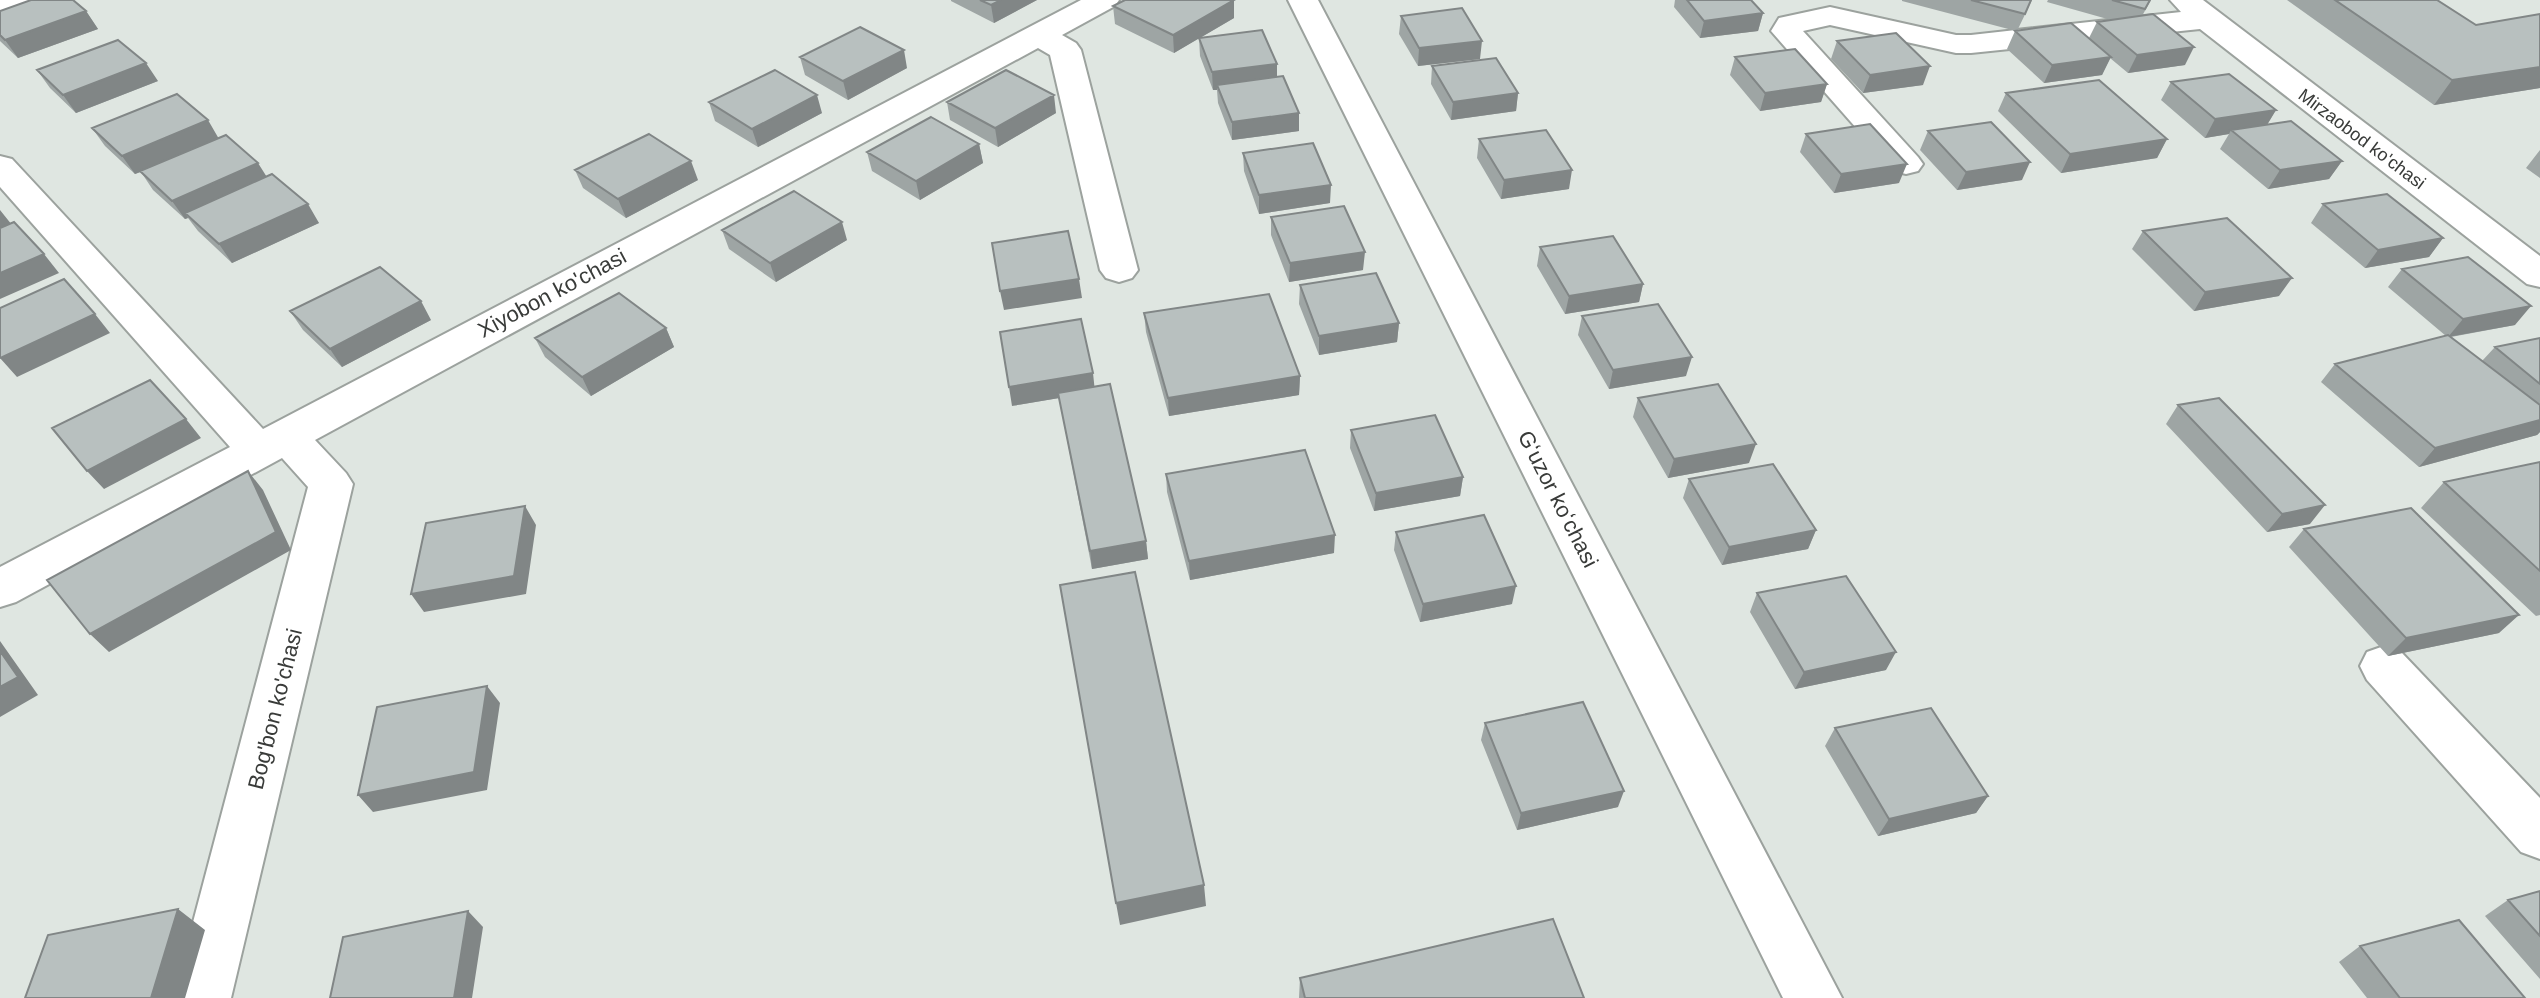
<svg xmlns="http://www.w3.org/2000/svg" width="2540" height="998" font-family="Arial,sans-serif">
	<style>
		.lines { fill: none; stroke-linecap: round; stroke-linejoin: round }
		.minor-casing { stroke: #9ca29e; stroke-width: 4 }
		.minor { fill: #fff; fill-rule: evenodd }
		.wall { fill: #9ea5a4 }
		.shaded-wall { fill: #818686 }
		.building { fill: #b8c0bf; stroke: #818686; stroke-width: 2 }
		.labels { text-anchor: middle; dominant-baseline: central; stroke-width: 6; stroke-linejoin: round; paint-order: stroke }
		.far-street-label { font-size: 18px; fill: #393b39; stroke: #fff }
		.street-label { font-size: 22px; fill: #393b39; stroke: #fff }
	</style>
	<rect width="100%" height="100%" fill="#dfe6e1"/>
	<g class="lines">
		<defs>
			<path id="minor" d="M0,0H31L27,6L0,15Z
				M1081,0H1119L1115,6L1062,35L1076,43L1081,50L1138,270L1132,278L1119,282L1106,278L1100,270L1050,55L1038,48L315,440L346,473L353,484L231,998H173L308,487L282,458L16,602L0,607V567L230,447L0,187V156L12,159L263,429Z
				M1288,0H1318L1842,998H1783Z
				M2170,0H2203L2540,256V287L2527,284L2200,29L1971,53H1956L1830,25L1803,31L1918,157L1923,164L1918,171L1906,174L1894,171L1771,31L1779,18L1830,7L1956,35H1971L2181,12Z
				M2384,646L2401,652L2540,798V859L2521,852L2367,680L2360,666L2367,652Z"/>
		</defs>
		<use href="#minor" class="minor-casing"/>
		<use href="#minor" class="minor"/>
	</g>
	<path class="wall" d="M951,0H1037L994,23L951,1Z
		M1675,0H1751L1763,13L1758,31L1700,38L1674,7Z
		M1902,0H2032L2017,31L2089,38L2097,22L2111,20L2047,2L2048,0H2151L2142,16L2185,65L2128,73L2110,58L2102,75L2044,83L2007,49L2015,31H2016L1902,1Z
		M2287,0H2437L2476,25L2540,14V88L2434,105Z
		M1113,6L1234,18L1200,38L1277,77L1299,131L1232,140L1218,103L1217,90H1213L1200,56L1199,38L1174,53L1115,24Z
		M0,11H86L98,29L18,58L0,41Z
		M1401,16L1480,59L1418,66L1399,34Z
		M1837,41L1923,85L1863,93L1831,59Z
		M800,57L907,68L848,100L805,75Z
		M1735,57L1827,84L1821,102L1760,111L1730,75Z
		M1432,66L1518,93L1516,111L1451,120L1431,84Z
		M37,70L158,81L76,113L50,88Z
		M2171,82L2276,110L2267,125L2342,161L2329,179L2268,189L2220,149L2229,134L2205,138L2161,100Z
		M2006,93L2167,139L2157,158L2061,173L1998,111Z
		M709,102L822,113L758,147L715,121Z
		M947,102L1056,113L998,147L950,120Z
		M92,128L219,138L267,177L319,223L232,263L198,231L188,218L185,219L153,190L141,172L135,174L105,146Z
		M1928,131L2022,180L1957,190L1920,150Z
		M1806,134L1899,183L1834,193L1800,152Z
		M1479,139L1569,189L1501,199L1477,158Z
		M979,144L983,163L920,200L872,171L867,152Z
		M2540,150V178L2526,168Z
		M1243,153L1330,203L1259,214L1244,171Z
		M575,170L698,180L626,218L583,188Z
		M2323,204L2443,238L2429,257L2365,268L2311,223Z
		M1271,217L1363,270L1289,282L1271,235Z
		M722,230L847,240L776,282L729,249Z
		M2143,231L2279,296L2194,311L2132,249Z
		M1540,247L1643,284L1639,302L1565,314L1537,266Z
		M2402,269L2515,325L2451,337L2482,361L2495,347L2540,338V432L2537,435L2419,467L2321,382L2335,364L2446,336L2388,287Z
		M1300,285L1399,323L1397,342L1319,355L1299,304Z
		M290,311L431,320L342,367L303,330Z
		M1144,313L1300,376L1299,395L1169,416L1146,332Z
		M1582,316L1686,376L1609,389L1578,335Z
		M666,328L674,347L591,396L545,357L535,338Z
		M1094,387L1146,541L1148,559L1092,569L1059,398L1012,406Z
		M1638,398L1749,463L1668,478L1633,417Z
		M2178,405L2310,524L2267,532L2166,424Z
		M1351,430L1463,477L1460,496L1374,511L1350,448Z
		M2540,462V615L2536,616L2421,508L2444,482Z
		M1166,474L1334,553L1190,580L1167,492Z
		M1689,479L1816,530L1808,549L1722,565L1683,498Z
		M2304,529L2499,633L2388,656L2289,547Z
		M1396,532L1512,604L1420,622L1394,550Z
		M1757,593L1886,670L1795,689L1750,612Z
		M1485,723L1618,807L1517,830L1481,740Z
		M1835,728L1988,796L1976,813L1878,836L1825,746Z
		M2540,891V979L2485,916L2508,900Z
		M2360,946L2525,998H2367L2339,962Z
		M1300,978L1584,998H1299Z"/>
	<path class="shaded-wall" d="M1001,0H1037L994,23L991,5Z
		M1234,0V18L1174,53L1173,35Z
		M86,11L98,29L18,58L5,40Z
		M1763,13L1758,31L1700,38L1704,21Z
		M1482,41L1480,59L1418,66L1419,48Z
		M2194,47L2185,65L2128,73L2137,55Z
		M904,50L907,68L848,100L843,81Z
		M2111,57L2102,75L2044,83L2052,65Z
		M146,63L158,81L76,113L63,95Z
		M1277,64V82L1217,85V90H1213L1212,72Z
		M1930,66L1923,85L1863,93L1870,75Z
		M2540,67V88L2434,105L2452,80Z
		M1827,84L1821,102L1760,111L1765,93Z
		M1518,93L1516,111L1451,120L1453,102Z
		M817,95L822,113L758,147L752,129Z
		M1054,95L1056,113L998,147L995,128Z
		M2276,110L2265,128L2231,130L2229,134L2205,138L2215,119Z
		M1299,113V131L1232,140V122Z
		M208,120L219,139L135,174L122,156Z
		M2167,139L2157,158L2061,173L2070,154Z
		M979,144L983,163L920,200L916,181Z
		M691,161L698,180L626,218L618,199Z
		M2342,161L2329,179L2268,189L2280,170Z
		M2030,162L2022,180L1957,190L1966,172Z
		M258,163L270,182L185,213L188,218L185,219L172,201Z
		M1907,164L1899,183L1834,193L1841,174Z
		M1572,170L1569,189L1501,199L1504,180Z
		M1331,185L1330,203L1259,214V195Z
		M308,204L319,223L232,263L219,244Z
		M0,210L12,225L0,230Z
		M842,222L847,240L776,282L770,263Z
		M2443,238L2429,257L2365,268L2378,250Z
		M1365,252L1363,270L1289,282L1290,263Z
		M44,254L59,273L0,299V273Z
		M2292,278L2279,296L2194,311L2205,292Z
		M1079,279L1082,298L1004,310L1000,291Z
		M1643,284L1639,302L1565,314L1569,296Z
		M421,301L431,320L342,367L330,349Z
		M2531,306L2515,325L2448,337L2463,319Z
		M95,314L110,333L17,377L0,358Z
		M1399,323L1397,342L1319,355V336Z
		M666,328L674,347L591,396L582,377Z
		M1692,357L1686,376L1609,389L1613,370Z
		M1093,373L1095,392L1012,406L1009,387Z
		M1300,376L1299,395L1169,416L1168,398Z
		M186,419L201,438L104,489L87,471Z
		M2540,420V432L2537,435L2419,467L2435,448Z
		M1756,444L1749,463L1668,478L1674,459Z
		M248,471L263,490L291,550L109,652L90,634Z
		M1463,477L1460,496L1374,511L1376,493Z
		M2325,505L2310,524L2267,532L2282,514Z
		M525,506L536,525L526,594L424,612L411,594Z
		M1816,530L1808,549L1722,565L1729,547Z
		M1335,535L1334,553L1190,580L1189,561Z
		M1146,541L1148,559L1092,569L1090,551Z
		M1516,586L1512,604L1420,622L1423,604Z
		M2519,615L2499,633L2388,656L2406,638Z
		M0,641L38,695L0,717Z
		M1896,652L1886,670L1795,689L1804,672Z
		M487,686L500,703L487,790L373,812L358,795Z
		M1624,791L1618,807L1517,830L1521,813Z
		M1988,796L1976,813L1878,836L1889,819Z
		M1204,885L1206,906L1120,925L1116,903Z
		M178,909L205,930L185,998H151Z
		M468,911L483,927L472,998H454Z"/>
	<path class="building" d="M31,0H73L86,11L5,40L0,35V11Z
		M980,0H1001L991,5Z
		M1125,0H1234L1173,35L1113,6Z
		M1687,0H1751L1763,13L1704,21Z
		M1971,0H2031L2025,14Z
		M2112,0H2150L2145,9Z
		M2335,0H2437L2476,25L2540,14V67L2452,80Z
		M1462,8L1482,41L1419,48L1401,16Z
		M2153,14L2194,47L2137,55L2097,22Z
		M2071,23L2111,57L2052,65L2015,31Z
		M860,27L904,50L843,81L800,57Z
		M1262,30L1277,64L1212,72L1199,38Z
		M1896,33L1930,66L1870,75L1837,41Z
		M118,40L146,63L63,95L37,70Z
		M1795,49L1827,84L1765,93L1735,57Z
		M1496,58L1518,93L1453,102L1432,66Z
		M775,70L817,95L752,129L709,102Z
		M1006,70L1054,95L995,128L947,102Z
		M2229,74L2276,110L2215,119L2171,82Z
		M1283,76L1299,113L1232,122L1217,85Z
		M2099,80L2167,139L2070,154L2006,93Z
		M177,94L208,120L122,156L92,128Z
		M931,117L979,144L916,181L867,152Z
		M2291,121L2342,161L2280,170L2231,130Z
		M1991,122L2030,162L1966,172L1928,131Z
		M1870,124L1907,164L1841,174L1806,134Z
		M1546,130L1572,170L1504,180L1479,139Z
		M649,134L691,161L618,199L575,170Z
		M226,135L258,163L172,201L140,171Z
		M1313,143L1331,185L1259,195L1243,153Z
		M272,174L308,204L219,244L185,213Z
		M794,191L842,222L770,263L722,230Z
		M2387,194L2443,238L2378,250L2323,204Z
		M1344,206L1365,252L1290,263L1271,217Z
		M2227,218L2292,278L2205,292L2143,231Z
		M14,222L44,254L0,273V228Z
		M1068,231L1079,279L1000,291L992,243Z
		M1613,236L1643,284L1569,296L1540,247Z
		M2468,257L2531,306L2463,319L2402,269Z
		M380,267L421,301L330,349L290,311Z
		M1376,273L1399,323L1319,336L1300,285Z
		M64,279L95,314L0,358V308Z
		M619,293L666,328L582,377L535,338Z
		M1269,294L1300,376L1168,398L1144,313Z
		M1658,304L1692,357L1613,370L1582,316Z
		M1081,319L1093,373L1009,387L1000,332Z
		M2448,335L2540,405V420L2435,448L2335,364Z
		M2540,338V384L2495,347Z
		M150,380L186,419L87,471L52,428Z
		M1110,384L1146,541L1090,551L1058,393Z
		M1718,384L1756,444L1674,459L1638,398Z
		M2219,398L2325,505L2282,514L2178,405Z
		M1435,415L1463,477L1376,493L1351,430Z
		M1305,450L1335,535L1189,561L1166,474Z
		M2540,462V571L2444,482Z
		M1773,464L1816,530L1729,547L1689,479Z
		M248,471L276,532L90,634L47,580Z
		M525,506L514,576L411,594L426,523Z
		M2411,508L2519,615L2406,638L2304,529Z
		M1484,515L1516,586L1423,604L1396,532Z
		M1135,572L1204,885L1116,903L1060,585Z
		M1846,576L1896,652L1804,672L1757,593Z
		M0,651L18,677L0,687Z
		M487,686L474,772L358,795L377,707Z
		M1583,702L1624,791L1521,813L1485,723Z
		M1931,708L1988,796L1889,819L1835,728Z
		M2540,891V936L2508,900Z
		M178,909L151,998H25L48,935Z
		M468,911L454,998H330L343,937Z
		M1553,919L1584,998H1305L1300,978Z
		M2459,920L2525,998H2400L2360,946Z"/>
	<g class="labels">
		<g class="far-street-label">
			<text transform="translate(2362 139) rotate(37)">Mirzaobod ko'chasi</text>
		</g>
		<g class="street-label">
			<text transform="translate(552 293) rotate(-28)">Xiyobon ko'chasi</text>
			<text transform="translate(1558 499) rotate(63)">Gʻuzor koʻchasi</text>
			<text transform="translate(275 709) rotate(-76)">Bog'bon ko'chasi</text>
		</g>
	</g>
</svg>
